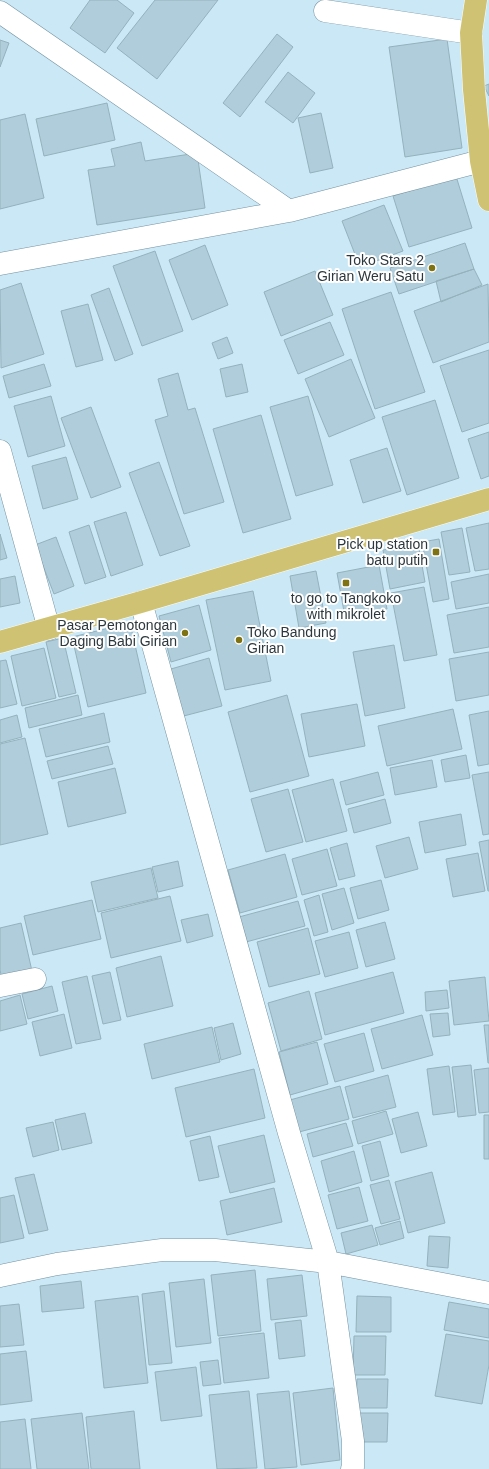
<svg xmlns="http://www.w3.org/2000/svg" width="489" height="1469" font-family="Arial,sans-serif">
	<style>
		.building { fill: #b0cddb; stroke: #95b1be }
		.lines { fill: none; stroke-linecap: round; stroke-linejoin: round }
		.street-casing { stroke: #75919e; stroke-width: 23 }
		.highway-casing { stroke: #fff; stroke-width: 23 }
		.street { stroke: #fff; stroke-width: 22 }
		.highway { stroke: #cfc373; stroke-width: 22 }
		.poi-dot { fill: #7e7213; stroke: #fff; stroke-width: 1.5 }
		.labels { text-anchor: middle; dominant-baseline: central; stroke-width: 4; stroke-linejoin: round; paint-order: stroke }
		.poi-label { font-size: 14px; fill: #2c383d; stroke: #fff; text-anchor: end }
	</style>
	<rect width="100%" height="100%" fill="#cae8f6"/>
	<path class="building" d="M90,0H117L134,13L105,53L70,28Z
		M155,0H218L157,79L117,48Z
		M277,34L293,47L240,117L223,103Z
		M447,39L462,148L405,157L389,47Z
		M0,40L9,43L0,67Z
		M288,72L315,93L293,123L265,102Z
		M489,84V96L484,86Z
		M107,103L115,140L44,156L36,119Z
		M321,113L333,168L310,173L298,118Z
		M25,114L44,198L0,209V120Z
		M141,142L145,161L197,153L205,208L97,225L88,170L115,166L111,149Z
		M456,176L472,228L409,247L393,196Z
		M384,205L403,251L360,267L342,221Z
		M465,243L474,269L399,294L390,268Z
		M205,245L228,305L192,320L169,260Z
		M155,251L183,331L142,346L113,266Z
		M474,269L482,285L441,302L436,281Z
		M315,271L333,315L281,336L264,292Z
		M21,283L44,354L1,368L0,290Z
		M488,284L489,342L433,363L414,311Z
		M109,288L133,354L115,361L91,295Z
		M391,292L425,392L375,409L342,309Z
		M88,304L103,360L76,367L61,311Z
		M330,322L344,355L298,374L284,340Z
		M227,337L233,353L218,359L212,343Z
		M489,350V423L462,432L440,366Z
		M351,359L375,418L329,437L305,379Z
		M44,364L51,386L9,398L3,376Z
		M242,364L248,392L226,397L220,369Z
		M178,373L188,410L195,408L224,502L184,514L155,420L168,416L158,379Z
		M51,396L65,446L28,457L14,406Z
		M308,396L333,485L296,496L270,407Z
		M435,400L459,478L407,495L382,417Z
		M91,407L121,487L91,498L61,418Z
		M261,415L291,519L243,533L213,429Z
		M489,432V476L481,479L468,439Z
		M387,448L401,491L363,503L350,460Z
		M66,457L78,499L43,509L32,466Z
		M159,462L190,546L160,556L129,473Z
		M126,512L143,565L111,576L94,522Z
		M489,523V569L475,571L466,528Z
		M89,525L106,577L85,584L69,532Z
		M462,528L470,572L449,575L441,532Z
		M0,534L7,558L0,560Z
		M56,537L74,586L54,594L35,545Z
		M439,539L449,599L433,602L422,542Z
		M418,543L425,582L390,589L383,550Z
		M379,565L387,609L345,617L337,573Z
		M316,571L326,623L299,628L290,576Z
		M489,574V603L456,609L451,582Z
		M15,576L20,603L0,607V579Z
		M424,587L437,655L404,661L391,593Z
		M253,591L271,681L225,690L206,600Z
		M199,605L211,650L171,662L159,616Z
		M489,607V647L454,653L447,615Z
		M130,623L146,693L88,707L72,637Z
		M63,638L76,693L59,697L46,642Z
		M394,645L405,708L365,716L353,652Z
		M44,648L56,698L22,706L11,656Z
		M489,652V695L456,701L449,659Z
		M209,658L222,706L176,718L164,671Z
		M6,660L17,704L0,708V661Z
		M78,695L82,715L29,728L25,708Z
		M287,695L309,776L250,792L228,712Z
		M357,704L365,746L309,757L301,714Z
		M453,709L462,749L387,766L378,726Z
		M489,711V764L478,766L469,715Z
		M104,713L110,742L46,757L39,729Z
		M17,715L22,737L0,743V720Z
		M25,738L48,834L0,845V744Z
		M108,746L113,764L52,779L47,761Z
		M466,755L470,778L445,782L441,760Z
		M432,760L437,787L395,795L390,768Z
		M115,768L126,813L68,827L58,782Z
		M378,772L384,795L346,805L340,782Z
		M489,772V834L483,835L472,775Z
		M333,779L347,831L306,842L292,790Z
		M288,789L303,842L266,852L251,799Z
		M385,799L391,823L354,833L348,809Z
		M461,814L466,845L425,853L419,822Z
		M409,837L418,869L385,878L376,846Z
		M489,840V891H488L479,842Z
		M347,843L355,876L339,880L330,848Z
		M327,849L337,886L302,895L292,859Z
		M478,853L485,891L453,897L446,859Z
		M285,854L297,897L240,913L228,870Z
		M178,861L183,886L158,892L152,867Z
		M151,868L158,898L98,912L91,882Z
		M381,880L389,910L358,919L350,888Z
		M344,888L354,923L332,930L322,894Z
		M319,895L328,932L314,936L304,900Z
		M170,896L181,941L111,958L101,913Z
		M92,900L101,939L33,955L24,916Z
		M298,901L305,926L246,942L239,917Z
		M208,914L213,936L187,943L181,920Z
		M385,922L395,959L366,967L356,930Z
		M21,923L32,971L2,979L0,970V928Z
		M308,928L320,974L269,987L257,942Z
		M349,932L358,968L325,977L315,941Z
		M161,956L173,1006L127,1017L116,968Z
		M110,972L121,1020L103,1024L92,976Z
		M393,972L404,1013L325,1035L315,993Z
		M87,976L101,1039L76,1044L62,982Z
		M485,977L489,1021L454,1025L449,981Z
		M52,986L58,1011L28,1019L22,994Z
		M447,990L449,1008L426,1011L425,992Z
		M309,991L322,1039L281,1051L268,1003Z
		M20,995L27,1024L0,1031V1001Z
		M448,1013L450,1035L433,1037L430,1014Z
		M64,1014L72,1048L40,1056L32,1022Z
		M422,1015L433,1055L382,1069L371,1029Z
		M233,1023L241,1054L221,1060L214,1028Z
		M484,1025H489V1063H488Z
		M212,1027L220,1062L152,1079L144,1044Z
		M364,1033L374,1071L335,1082L324,1044Z
		M317,1042L328,1084L290,1095L279,1052Z
		M471,1065L476,1115L458,1117L452,1067Z
		M449,1066L455,1112L433,1115L427,1069Z
		M489,1068V1112L479,1113L474,1070Z
		M254,1069L265,1118L186,1137L175,1088Z
		M388,1075L396,1107L353,1118L345,1087Z
		M340,1086L349,1119L299,1132L290,1100Z
		M386,1111L393,1134L358,1144L352,1121Z
		M418,1112L427,1146L401,1153L392,1119Z
		M85,1113L92,1143L62,1150L55,1120Z
		M484,1115H489V1159H484Z
		M53,1122L59,1150L33,1157L26,1128Z
		M346,1123L353,1146L313,1157L307,1134Z
		M264,1135L275,1182L230,1193L218,1146Z
		M210,1136L219,1177L199,1181L190,1141Z
		M380,1141L389,1176L371,1181L362,1146Z
		M354,1151L362,1182L329,1192L321,1161Z
		M432,1172L445,1223L408,1233L395,1182Z
		M34,1174L48,1230L29,1234L15,1178Z
		M389,1180L400,1219L381,1224L370,1185Z
		M359,1187L368,1221L337,1229L328,1195Z
		M274,1188L282,1222L227,1235L220,1201Z
		M14,1195L24,1238L0,1243V1198Z
		M400,1221L404,1238L380,1245L375,1228Z
		M372,1225L378,1245L346,1254L341,1233Z
		M429,1236L450,1237L448,1268L427,1266Z
		M255,1270L261,1331L218,1336L211,1275Z
		M302,1275L307,1316L271,1320L267,1279Z
		M204,1279L211,1343L176,1347L169,1283Z
		M81,1281L84,1308L42,1312L40,1286Z
		M164,1291L172,1363L149,1365L142,1294Z
		M138,1296L148,1383L104,1388L95,1301Z
		M357,1296L391,1297V1332H356Z
		M449,1302L489,1309V1338L444,1330Z
		M19,1304L24,1345L0,1347V1306Z
		M301,1320L305,1356L279,1359L275,1323Z
		M264,1333L269,1378L224,1383L219,1338Z
		M446,1334L489,1341V1365L482,1404L435,1396Z
		M354,1336H386L385,1375H353Z
		M26,1351L32,1401L0,1405V1354Z
		M218,1360L221,1384L203,1386L200,1362Z
		M196,1367L202,1416L161,1421L155,1372Z
		M357,1379H388L387,1408H356Z
		M333,1388L340,1460L301,1465L293,1393Z
		M249,1391L257,1468L217,1469L209,1395Z
		M289,1391L297,1467L265,1469L257,1394Z
		M134,1411L140,1469H91L86,1417Z
		M82,1413L89,1469H37L31,1419Z
		M356,1413H388L387,1442H356Z
		M25,1419L31,1469H0V1422Z"/>
	<g class="lines">
		<defs>
			<path id="street" d="M325,11L471,33
				M0,12L289,211
				M0,264L289,211L481,161L489,156
				M0,451L49,629
				M141,602L289,1133L328,1262L353,1441V1467L352,1469
				M0,986L35,979
				M0,1276L57,1264L162,1250H215L328,1262L489,1293"/>
			<path id="highway" d="M476,0L471,33L474,90L481,161L489,200
				M0,642L141,602L489,499"/>
		</defs>
		<use href="#street" class="street-casing"/>
		<use href="#highway" class="highway-casing"/>
		<use href="#street" class="street"/>
		<use href="#highway" class="highway"/>
	</g>
	<g class="poi-dot">
		<circle cx="432" cy="268" r="4"/>
		<rect x="432" y="548" width="8" height="8" rx="2"/>
		<rect x="342" y="579" width="8" height="8" rx="2"/>
		<circle cx="185" cy="633" r="4"/>
		<circle cx="239" cy="640" r="4"/>
	</g>
	<g class="labels">
		<g class="poi-label">
			<text x="424" y="260">Toko Stars 2<tspan x="424" dy="16">Girian Weru Satu</tspan></text>
			<text x="428" y="544">Pick up station<tspan x="428" dy="16">batu putih</tspan></text>
			<text x="346" y="598" text-anchor="middle">to go to Tangkoko<tspan x="346" dy="16">with mikrolet</tspan></text>
			<text x="177" y="625">Pasar Pemotongan<tspan x="177" dy="16">Daging Babi Girian</tspan></text>
			<text x="247" y="632" text-anchor="start">Toko Bandung<tspan x="247" dy="16">Girian</tspan></text>
		</g>
	</g>
</svg>
